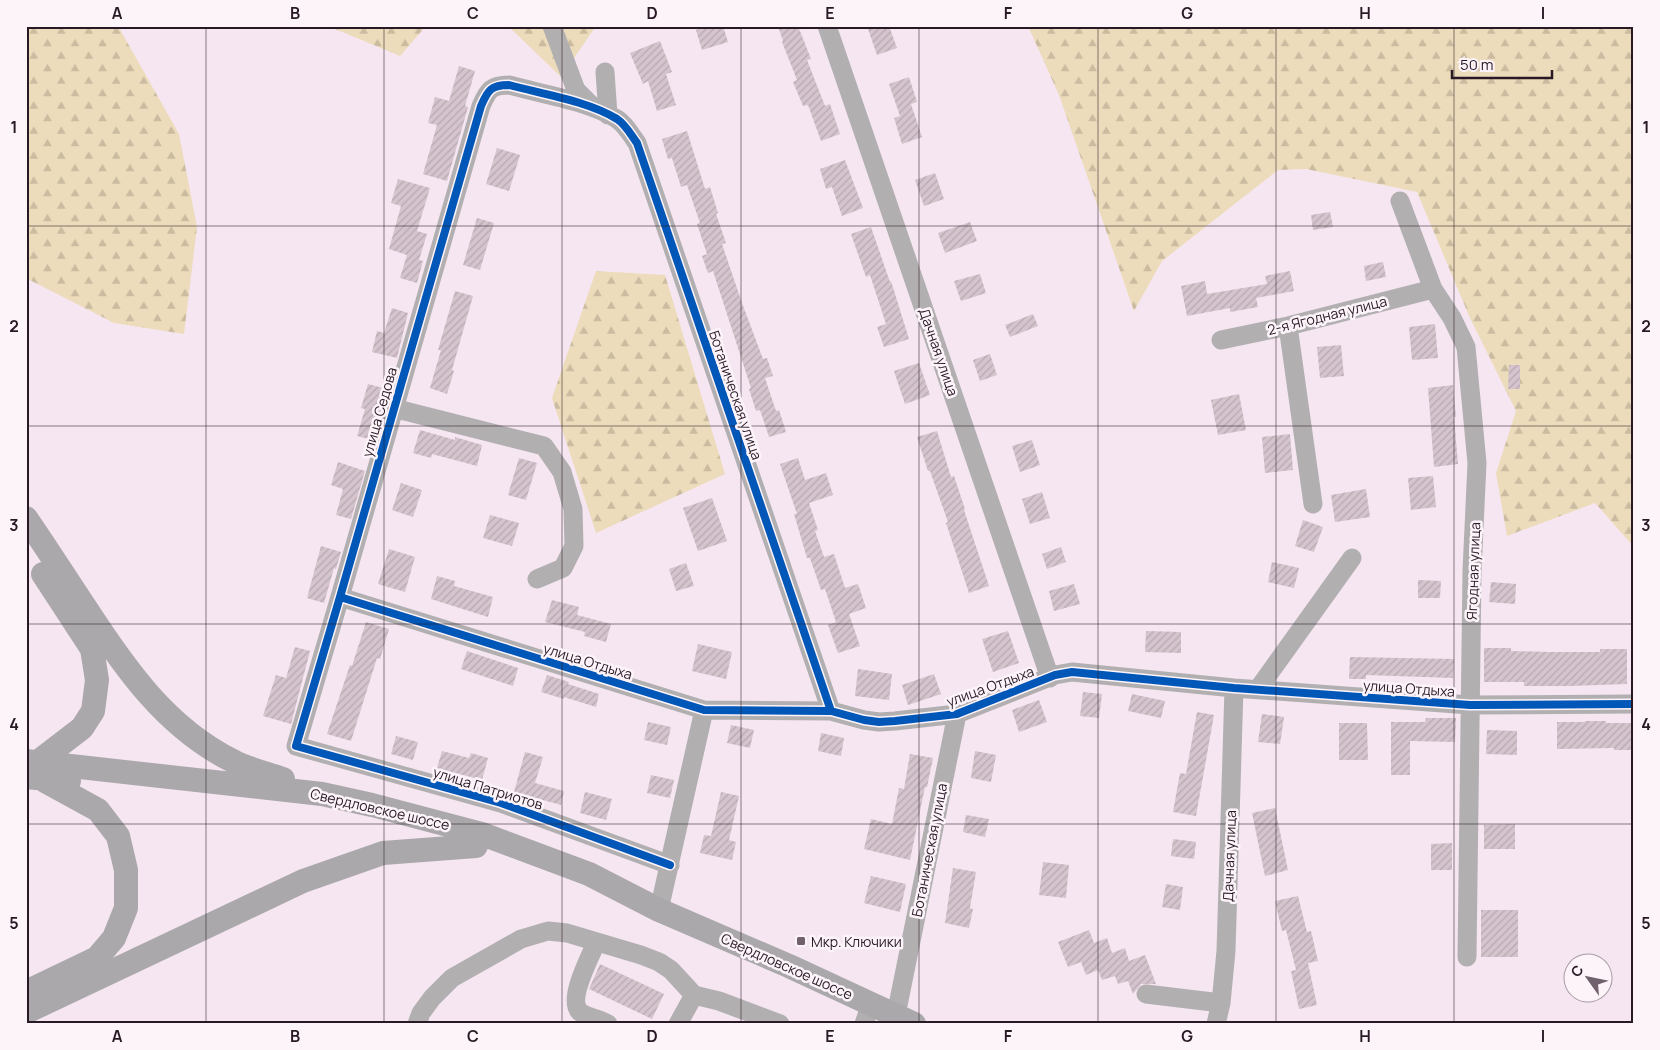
<svg xmlns="http://www.w3.org/2000/svg" width="1660" height="1050" font-family="Manrope,sans-serif">
	<style>
		.forest { fill: url(#forest-firs) }
		.building { fill: url(#building-hatch) }
		.lines { fill: none; stroke-linecap: round; stroke-linejoin: round }
		.minor { stroke: #b2afb1; stroke-width: 19 }
		.major { stroke: #aaa8aa; stroke-width: 24 }
		.cycleway-casing { stroke: #fdf4fa; stroke-width: 11 }
		.cycleway { stroke: #0057b8; stroke-width: 8 }
		.grid { fill: none; stroke: #281925; stroke-width: 1; stroke-opacity: 0.55 }
		.poi-dot { fill: #70616c; stroke: #fdf4fa; stroke-width: 2 }
		.labels { text-anchor: middle; dominant-baseline: central; stroke-width: 5; stroke-linejoin: round; paint-order: stroke }
		.street-label { font-size: 14px; fill: #281925; stroke: #fdf4fa }
		.poi-label { font-size: 14px; fill: #281925; stroke: #fdf4fa; text-anchor: start }
		.neatline { fill: none; stroke: #281925; stroke-width: 2 }
		.grid-label { font-size: 16px; text-anchor: middle; font-weight: bold; fill: #281925 }
	</style>
	<defs>
		<pattern id="forest-firs" width="22" height="20" patternUnits="userSpaceOnUse" patternTransform="scale(1.25)"><rect width="22" height="20" fill="#eddcbb"/><path d="M5 1l3.5 6h-7zM16 11l3.5 6h-7z" fill="#cbbca1"/></pattern>
		<pattern id="building-hatch" width="6" height="6" patternUnits="userSpaceOnUse" patternTransform="scale(1.25)"><rect width="6" height="6" fill="#d5c4cd"/><path d="M-1 1l2-2M0 6l6-6M5 7l2-2" fill="none" stroke="#b7a8b0"/></pattern>
	</defs>
	<rect width="100%" height="100%" fill="#f5e6f1"/>
	<path class="forest" d="M26,26H118L179,134L197,227L184,334L114,323L26,278Z
		M328,26H426L400,56Z
		M508,26H596L561,77Z
		M1028,26H1634V547L1595,503L1507,536L1496,473L1516,411L1470,318L1417,192L1306,169L1278,170L1162,261L1134,311L1059,95Z
		M596,271L665,275L725,474L596,533L552,398Z"/>
	<path class="building" d="M708,26H723L728,42L702,50L696,30Z
		M778,26H798L811,59L807,60L825,106L830,104L840,134L821,141L808,105L803,106L793,82L797,80L782,42L783,41Z
		M877,26H889L897,48L877,55L868,29Z
		M660,41L672,72L666,74L676,105L657,111L648,81L643,84L630,53Z
		M459,66L475,71L465,106L468,107L447,181L423,174L437,125L428,123L435,97L449,101Z
		M909,77L917,102L911,104L922,137L902,144L894,118L900,116L889,84Z
		M687,131L705,189L710,187L718,213L716,214L726,243L722,244L742,303L763,359L767,358L773,376L765,378L776,411L779,410L786,432L769,437L760,410L756,411L749,389L751,388L713,271L708,273L702,256L707,254L697,224L700,223L687,185L681,187L672,158L668,159L662,139Z
		M497,148L520,155L509,191L486,184Z
		M845,160L863,208L842,216L832,187L826,189L820,169Z
		M935,173L944,199L924,206L915,180Z
		M398,179L430,188L417,231L427,234L419,260L423,261L417,283L400,278L407,255L389,249L401,206L391,203Z
		M1330,212L1333,227L1313,230L1311,215Z
		M477,218L494,223L480,270L463,265Z
		M970,222L977,241L945,253L938,233Z
		M871,227L890,282L891,281L909,339L884,347L877,327L886,324L870,275L866,277L851,234Z
		M1383,262L1386,277L1366,281L1364,266Z
		M1290,271L1294,291L1256,298L1258,307L1230,312V308L1187,316L1181,286L1205,281L1207,294L1267,284L1265,276Z
		M980,274L986,293L961,301L954,281Z
		M455,291L473,296L452,370L454,371L447,394L430,388L441,350H438Z
		M392,308L408,313L397,358L372,352L377,331L384,333Z
		M1033,314L1038,326L1010,337L1005,325Z
		M1435,324L1438,358L1412,360L1409,327Z
		M1341,345L1344,376L1320,378L1317,347Z
		M990,354L997,375L980,381L973,360Z
		M919,363L930,395L905,404L894,371Z
		M1509,365H1520V389H1508Z
		M368,384L387,389L373,440L357,436L365,409L361,408Z
		M1453,385L1456,417H1454L1458,464L1434,467L1428,388Z
		M1239,394L1246,430L1218,435L1211,400Z
		M420,430L455,440V437L482,445L477,466L432,454L431,458L413,453Z
		M937,431L951,477L954,476L965,509L964,510L989,586L969,593L946,523L948,522L930,471H928L917,437Z
		M1290,434L1293,470L1265,473L1262,437Z
		M1032,440L1040,465L1020,472L1012,446Z
		M519,458L537,463L526,500L508,495Z
		M798,458L805,480L826,473L833,495L809,503L818,530L815,531L824,557L834,554L845,588L858,584L866,608L849,614L860,646L838,653L828,625L836,622L825,589L821,590L810,558H807L794,514H797L780,464Z
		M338,462L365,471L351,519L336,515L343,489L331,485Z
		M1433,476L1436,507L1411,510L1408,478Z
		M401,483L422,490L413,517L392,510Z
		M1366,489L1370,517L1335,522L1331,495Z
		M1042,492L1050,518L1030,524L1022,499Z
		M712,498L727,541L698,551L683,508Z
		M490,515L519,523L512,546L483,538Z
		M1303,520L1323,527L1314,552L1295,546Z
		M321,546L341,552L336,569L334,568L324,603L307,598Z
		M1061,547L1066,562L1047,569L1042,554Z
		M389,549L415,557L405,592L378,584Z
		M1272,562L1299,568L1294,588L1268,582Z
		M686,563L694,586L676,591L669,569Z
		M437,576L455,581L454,586L493,597L488,617L431,599Z
		M1418,580L1441,581L1440,598H1418Z
		M1491,582L1516,584L1515,604L1489,602Z
		M1074,584L1080,604L1054,611L1049,591Z
		M552,600L579,607L577,615L611,624L606,642L584,636L585,632L545,622Z
		M366,622L389,629L380,659L377,658L351,741L327,734L350,665L352,666Z
		M1008,631L1019,663L993,672L982,639Z
		M1146,631L1181,632V653L1145,652Z
		M698,644L732,652L726,679L692,671Z
		M295,647L310,651L291,724L263,716L276,675L286,678Z
		M1484,648H1511V651L1550,652H1600V649H1627V684L1570,686H1524V682H1484Z
		M467,651L518,668L513,686L461,669Z
		M1350,657L1454,659L1453,678L1366,675V679H1349Z
		M858,669L892,674L889,700L855,696Z
		M934,674L941,694L908,705L902,685Z
		M547,675L569,682L568,684L599,694L596,707L564,697V699L541,692Z
		M1083,692L1102,694L1099,718L1080,716Z
		M1132,694L1165,701L1161,718L1128,711Z
		M1039,700L1047,722L1019,732L1012,710Z
		M1197,712L1214,715L1196,816L1173,812L1180,773L1186,774Z
		M1262,714L1284,717L1280,744L1258,742Z
		M1426,718H1456L1455,742L1410,741V775H1391V722H1425Z
		M1585,721H1606V723H1634V750H1614V748L1557,749V722H1585Z
		M648,722L671,727L667,745L644,740Z
		M1339,723H1367L1368,760H1339Z
		M731,725L754,730L750,748L727,743Z
		M1487,730L1517,731V755L1486,754Z
		M821,733L844,738L841,756L818,751Z
		M396,736L418,742L413,760L391,754Z
		M442,751L469,758L471,753L488,758L482,780L437,768Z
		M975,751L996,755L991,782L971,778Z
		M525,752L543,757L535,783L564,791L561,805L514,792Z
		M910,754L933,758L927,787H925L910,860L864,849L871,819L892,824L899,788L904,789Z
		M651,775L674,780L670,798L647,793Z
		M585,792L612,799L606,820L580,813Z
		M721,792L739,796L729,840L736,842L732,860L700,853L704,835L711,836Z
		M1275,808L1288,870L1265,876L1252,813Z
		M966,815L989,819L985,837L963,832Z
		M1515,824V849H1484V825Z
		M1173,839L1196,842L1194,859L1171,856Z
		M1452,843V870H1431V844Z
		M1043,862L1069,865L1066,898L1039,895Z
		M953,868L976,872L970,908L973,909L969,928L945,923Z
		M871,876L906,884L900,912L864,903Z
		M1166,884L1183,887L1180,910L1162,907Z
		M1298,896L1307,932L1311,931L1318,961L1308,963L1317,1005L1299,1009L1291,971L1296,970L1286,930L1282,931L1275,901Z
		M1481,910H1518V957H1481Z
		M1089,930L1094,943L1107,938L1112,953L1125,948L1129,961L1145,955L1156,984H1141L1133,994L1128,981L1118,984L1115,976L1102,980L1098,970L1086,975L1081,962L1068,967L1058,942Z
		M600,964L664,994L652,1019L589,989Z"/>
	<g class="lines">
		<path class="minor" d="M552,26L576,90L592,106
			M827,26L1050,678
			M605,72L608,115
			M1400,201L1433,289L1452,318L1466,347L1477,463L1472,571L1467,957
			M1288,326L1313,504
			M1221,340L1288,326L1433,289
			M393,408L544,446L562,472L573,509L574,546L563,568L537,579
			M340,597L704,710L831,711L864,720L879,722L895,721L957,714L1055,675L1072,672L1234,688L1470,705L1634,704
			M1258,689L1352,558
			M670,865L501,803L296,746L340,597L481,106C488,90 491,85 509,85C542,94 588,101 617,119C626,125 631,135 637,143L831,711
			M659,910L704,710
			M596,943C590,957 567,1000 580,1012C585,1017 601,1019 608,1024
			M1146,994L1221,1003
			M896,1015L957,714
			M417,1024L421,1013L432,998L452,978L521,939L548,931L567,933L641,955L659,962L671,970L694,995L719,1001L780,1024
			M678,1024L694,995
			M864,1024L871,1003
			M1216,1024L1221,1003L1226,951L1234,688"/>
		<path class="major" d="M26,518C46,547 65,577 85,607C124,667 166,728 233,761C248,769 266,773 283,779
			M26,761L322,794L372,805L482,834L589,874L659,910L789,966L914,1024
			M39,761L82,728L93,711L97,680L92,649L43,574
			M26,777L69,781
			M26,992L97,958L114,938L126,908V870L118,836L98,810L45,781
			M26,1012L303,881L383,853L476,846"/>
		<defs>
			<path id="cycleway" d="M340,597L704,710L831,711L864,720L879,722L895,721L957,714L1055,675L1072,672L1234,688L1470,705L1634,704
				M670,865L501,803L296,746L340,597L481,106C488,90 491,85 509,85C542,94 588,101 617,119C626,125 631,135 637,143L831,711"/>
		</defs>
		<use href="#cycleway" class="cycleway-casing"/>
		<use href="#cycleway" class="cycleway"/>
	</g>
	<path class="grid" d="M206,26V1024M384,26V1024M562,26V1024M741,26V1024M919,26V1024M1098,26V1024M1276,26V1024M1454,26V1024M26,226H1634M26,426H1634M26,624H1634M26,824H1634"/>
	<rect class="poi-dot" x="796" y="936" width="10" height="10" rx="2.5"/>
	<g class="labels">
		<g class="street-label">
			<text transform="translate(1327 315) rotate(-14)">2-я Ягодная улица</text>
			<text transform="translate(939 352) rotate(71)">Дачная улица</text>
			<text transform="translate(736 395) rotate(71)">Ботаническая улица</text>
			<text transform="translate(379 412) rotate(-74)">улица Седова</text>
			<text transform="translate(1473 571) rotate(-88)">Ягодная улица</text>
			<text transform="translate(588 661) rotate(17)">улица Отдыха</text>
			<text transform="translate(990 686) rotate(-20)">улица Отдыха</text>
			<text transform="translate(1409 688) rotate(4)">улица Отдыха</text>
			<text transform="translate(488 788) rotate(17)">улица Патриотов</text>
			<text transform="translate(380 809) rotate(13)">Свердловское шоссе</text>
			<text transform="translate(929 850) rotate(-79)">Ботаническая улица</text>
			<text transform="translate(1229 856) rotate(-88)">Дачная улица</text>
			<text transform="translate(787 966) rotate(24)">Свердловское шоссе</text>
		</g>
		<g class="poi-label">
			<text x="811" y="941">Мкр. Ключики</text>
		</g>
	</g>
	<rect width="1660" height="1050" fill="none" stroke="#fdf4fa" stroke-width="55"/>
	<g transform="translate(1588 978) rotate(303)"><circle r="24" fill="#fdf4fa" stroke="#a89ca5"/>
	<path d="M0-4L9 19L0 12L-9 19Z" fill="#70616c"/>
	<text y="-8" font-size="14" font-weight="bold" text-anchor="middle" fill="#281925">С</text>
	</g>
	<path d="M1452 70v8h100v-8" fill="none" stroke="#281925" stroke-width="2.5"/>
	<text x="1460" y="70" font-size="15" fill="#281925" stroke="#fdf4fa" stroke-width="4" paint-order="stroke">50 m</text>
	<rect x="28" y="28" width="1604" height="994" class="neatline"/>
	<g class="grid-label">
		<text x="117" y="19">A</text>
		<text x="295" y="19">B</text>
		<text x="473" y="19">C</text>
		<text x="652" y="19">D</text>
		<text x="830" y="19">E</text>
		<text x="1008" y="19">F</text>
		<text x="1187" y="19">G</text>
		<text x="1365" y="19">H</text>
		<text x="1543" y="19">I</text>
		<text x="14" y="133">1</text>
		<text x="1646" y="133">1</text>
		<text x="14" y="332">2</text>
		<text x="1646" y="332">2</text>
		<text x="14" y="531">3</text>
		<text x="1646" y="531">3</text>
		<text x="14" y="730">4</text>
		<text x="1646" y="730">4</text>
		<text x="14" y="929">5</text>
		<text x="1646" y="929">5</text>
		<text x="117" y="1042">A</text>
		<text x="295" y="1042">B</text>
		<text x="473" y="1042">C</text>
		<text x="652" y="1042">D</text>
		<text x="830" y="1042">E</text>
		<text x="1008" y="1042">F</text>
		<text x="1187" y="1042">G</text>
		<text x="1365" y="1042">H</text>
		<text x="1543" y="1042">I</text>
	</g>
</svg>
